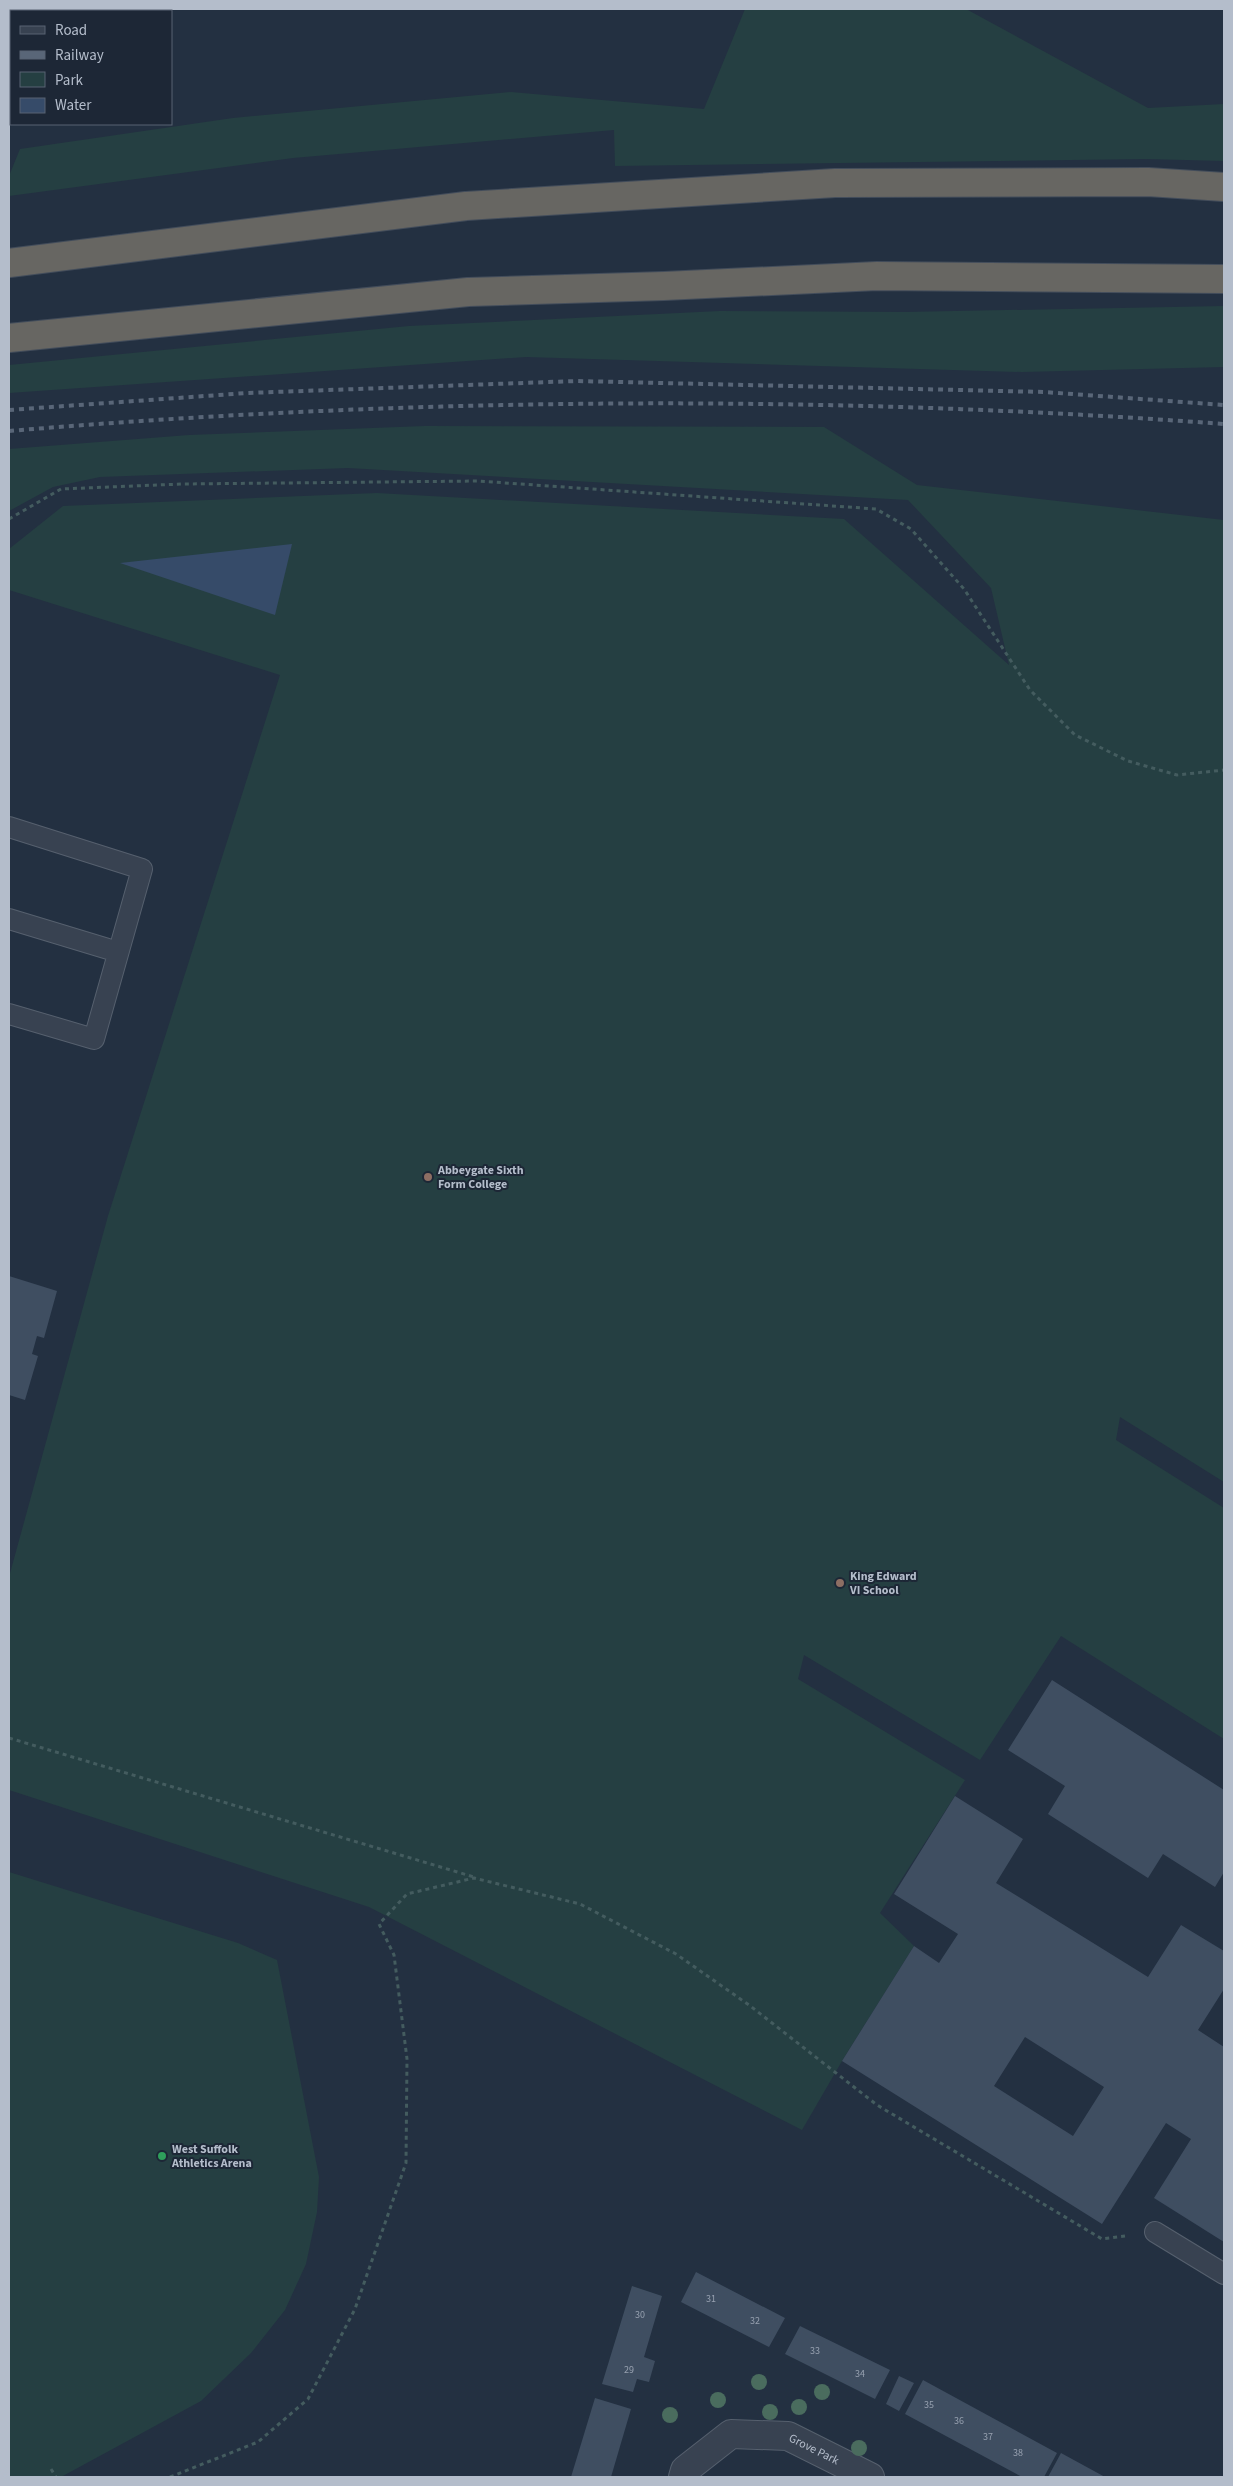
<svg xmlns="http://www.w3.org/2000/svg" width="1233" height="2486" font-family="'Source Sans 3',sans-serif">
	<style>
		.green { fill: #253f42 }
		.water { fill: #364b69 }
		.building { fill: #3f4e61; fill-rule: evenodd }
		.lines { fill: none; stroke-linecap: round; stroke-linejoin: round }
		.service-casing { stroke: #56606e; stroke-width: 22 }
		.minor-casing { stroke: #56606e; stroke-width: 30 }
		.tertiary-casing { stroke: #56606e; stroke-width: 30 }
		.trunk-casing { stroke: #434d5b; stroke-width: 30 }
		.path { stroke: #445c5f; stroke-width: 3; stroke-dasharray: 4 4; stroke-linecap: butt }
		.service { stroke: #384251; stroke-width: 20 }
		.minor { stroke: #384251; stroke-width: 28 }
		.tertiary { stroke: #384251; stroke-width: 28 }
		.trunk { stroke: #676662; stroke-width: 28 }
		.rail { stroke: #596678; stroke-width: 4; stroke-dasharray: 5 5; stroke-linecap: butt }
		.tree { fill: #4a6c5e }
		.education-dot { fill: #8d6e63; stroke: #1d2736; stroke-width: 2 }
		.leisure-dot { fill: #2e9e5b; stroke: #1d2736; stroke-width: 2 }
		.labels { text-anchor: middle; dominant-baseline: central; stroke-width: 4; stroke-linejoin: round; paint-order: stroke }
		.number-label { font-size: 10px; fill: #97a1b0 }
		.poi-label { font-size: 12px; font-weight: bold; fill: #b4bdcb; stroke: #1d2736; text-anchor: start }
		.street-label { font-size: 12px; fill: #b4bdcb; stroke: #1d2736 }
	</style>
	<rect width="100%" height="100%" fill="#233041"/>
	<path class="green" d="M745,9H966L1148,108L1224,104V161L1146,159L615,166L614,130L293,158L9,196V176L20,149L233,118L511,92L704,109Z
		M1224,306V367L1022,372L526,357L9,393V365L409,326L720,311L905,312Z
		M425,426L824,427L917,485L1224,520V1482L1120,1417L1116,1440L1224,1508V1739L1061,1636L980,1760L804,1655L798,1679L965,1780L880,1913L914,1946L842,2061L802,2130L369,1907L9,1790V1577L108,1216L280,675L9,590V549L63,506L377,493L844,519L1009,665L991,588L908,500L348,468L100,477L53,487L9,511V449L189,435Z
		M9,1872L238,1943L277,1960L319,2177L317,2212L306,2264L285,2310L251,2353L201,2401L61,2477H9Z"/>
	<path class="water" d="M292,544L275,615L120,563Z"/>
	<path class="building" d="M9,1276L57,1291L44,1338L37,1336L32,1354L38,1356L25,1400L9,1395Z
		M1052,1680L1224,1790V1872L1215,1887L1163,1854L1148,1878L1048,1814L1065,1786L1008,1750Z
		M955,1796L1023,1839L996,1883L1148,1977L1181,1925L1224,1951V1989L1198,2030L1224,2047V2242L1154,2198L1191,2139L1166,2123L1102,2224L842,2061L914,1946L939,1963L958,1934L894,1894ZM1025,2037L1104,2087L1073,2136L994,2086Z
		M696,2272L785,2318L769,2347L681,2302Z
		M632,2286L662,2296L644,2357L655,2361L649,2382L637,2379L633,2392L602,2384Z
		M800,2326L890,2370L875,2399L785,2354Z
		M899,2376L914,2383L899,2411L886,2404Z
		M923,2380L1057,2453L1044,2477H1022L905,2414Z
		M595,2398L631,2409L611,2477H571Z
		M1061,2453L1105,2477H1048Z"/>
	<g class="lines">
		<defs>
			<path id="service" d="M9,827L142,869L94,1039L9,1014
				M9,919L118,952
				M1155,2232L1224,2274"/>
			<g id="minor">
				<path id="s1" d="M683,2477L685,2470L731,2434L788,2436L870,2477"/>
			</g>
			<path id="tertiary" d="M41,11L43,9
				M9,72L11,68"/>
			<path id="trunk" d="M9,263L466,206L835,183L1148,182L1224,187
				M9,338L468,292L664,286L877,276L1224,279"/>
		</defs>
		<use href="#service" class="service-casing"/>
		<use href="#minor" class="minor-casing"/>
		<use href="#tertiary" class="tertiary-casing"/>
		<use href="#trunk" class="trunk-casing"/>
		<path class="path" d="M9,519L61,489L182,484L478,481L876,509L911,529L964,589L1030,690L1075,735L1128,761L1177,775L1224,770
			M9,1738L474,1877
			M51,2469L56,2477
			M170,2477L258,2442L308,2399L355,2309L406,2163L407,2059L394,1955L379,1924L407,1894L474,1878L580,1904L676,1954L749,2005L877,2105L1102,2239L1125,2236"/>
		<use href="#service" class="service"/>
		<use href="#minor" class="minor"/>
		<use href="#tertiary" class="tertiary"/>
		<use href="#trunk" class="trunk"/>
		<path class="rail" d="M9,410L247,393L577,381L1044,392L1224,405
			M9,431C413,397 819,394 1224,424"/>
	</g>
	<g class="tree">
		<circle cx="759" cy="2382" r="8"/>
		<circle cx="822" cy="2392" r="8"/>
		<circle cx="718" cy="2400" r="8"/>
		<circle cx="799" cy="2407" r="8"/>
		<circle cx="770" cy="2412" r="8"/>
		<circle cx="670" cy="2415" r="8"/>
		<circle cx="859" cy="2448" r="8"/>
	</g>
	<g class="education-dot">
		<circle cx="428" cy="1177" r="5"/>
		<circle cx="840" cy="1583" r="5"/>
	</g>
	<circle class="leisure-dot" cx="162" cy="2156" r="5"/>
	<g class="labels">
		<g class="number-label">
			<text x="711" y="2299">31</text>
			<text x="640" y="2315">30</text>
			<text x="755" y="2321">32</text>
			<text x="815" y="2351">33</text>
			<text x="629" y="2370">29</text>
			<text x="860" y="2374">34</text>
			<text x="929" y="2405">35</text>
			<text x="959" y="2421">36</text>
			<text x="988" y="2437">37</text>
			<text x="1018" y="2453">38</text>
		</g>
		<g class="poi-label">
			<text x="438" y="1170">Abbeygate Sixth<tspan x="438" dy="14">Form College</tspan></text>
			<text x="850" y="1576">King Edward<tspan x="850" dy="14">VI School</tspan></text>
			<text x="172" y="2149">West Suffolk<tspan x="172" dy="14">Athletics Arena</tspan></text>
		</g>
		<g class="street-label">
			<text stroke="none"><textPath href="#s1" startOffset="152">Grove Park</textPath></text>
		</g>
	</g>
	<rect width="1233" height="2486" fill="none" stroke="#b4bdcb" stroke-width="20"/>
	<rect x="10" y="10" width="162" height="115" fill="#1d2736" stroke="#596372"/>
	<rect x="20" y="26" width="25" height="8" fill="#384251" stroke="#596372"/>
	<text x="55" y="35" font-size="15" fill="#b4bdcb">Road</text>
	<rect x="20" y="51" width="25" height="8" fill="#596678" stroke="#596372"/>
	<text x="55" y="60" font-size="15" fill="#b4bdcb">Railway</text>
	<rect x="20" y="72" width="25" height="15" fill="#253f42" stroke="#596372"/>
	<text x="55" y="85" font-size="15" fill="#b4bdcb">Park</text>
	<rect x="20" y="98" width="25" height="15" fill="#364b69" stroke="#596372"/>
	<text x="55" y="110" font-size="15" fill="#b4bdcb">Water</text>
</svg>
